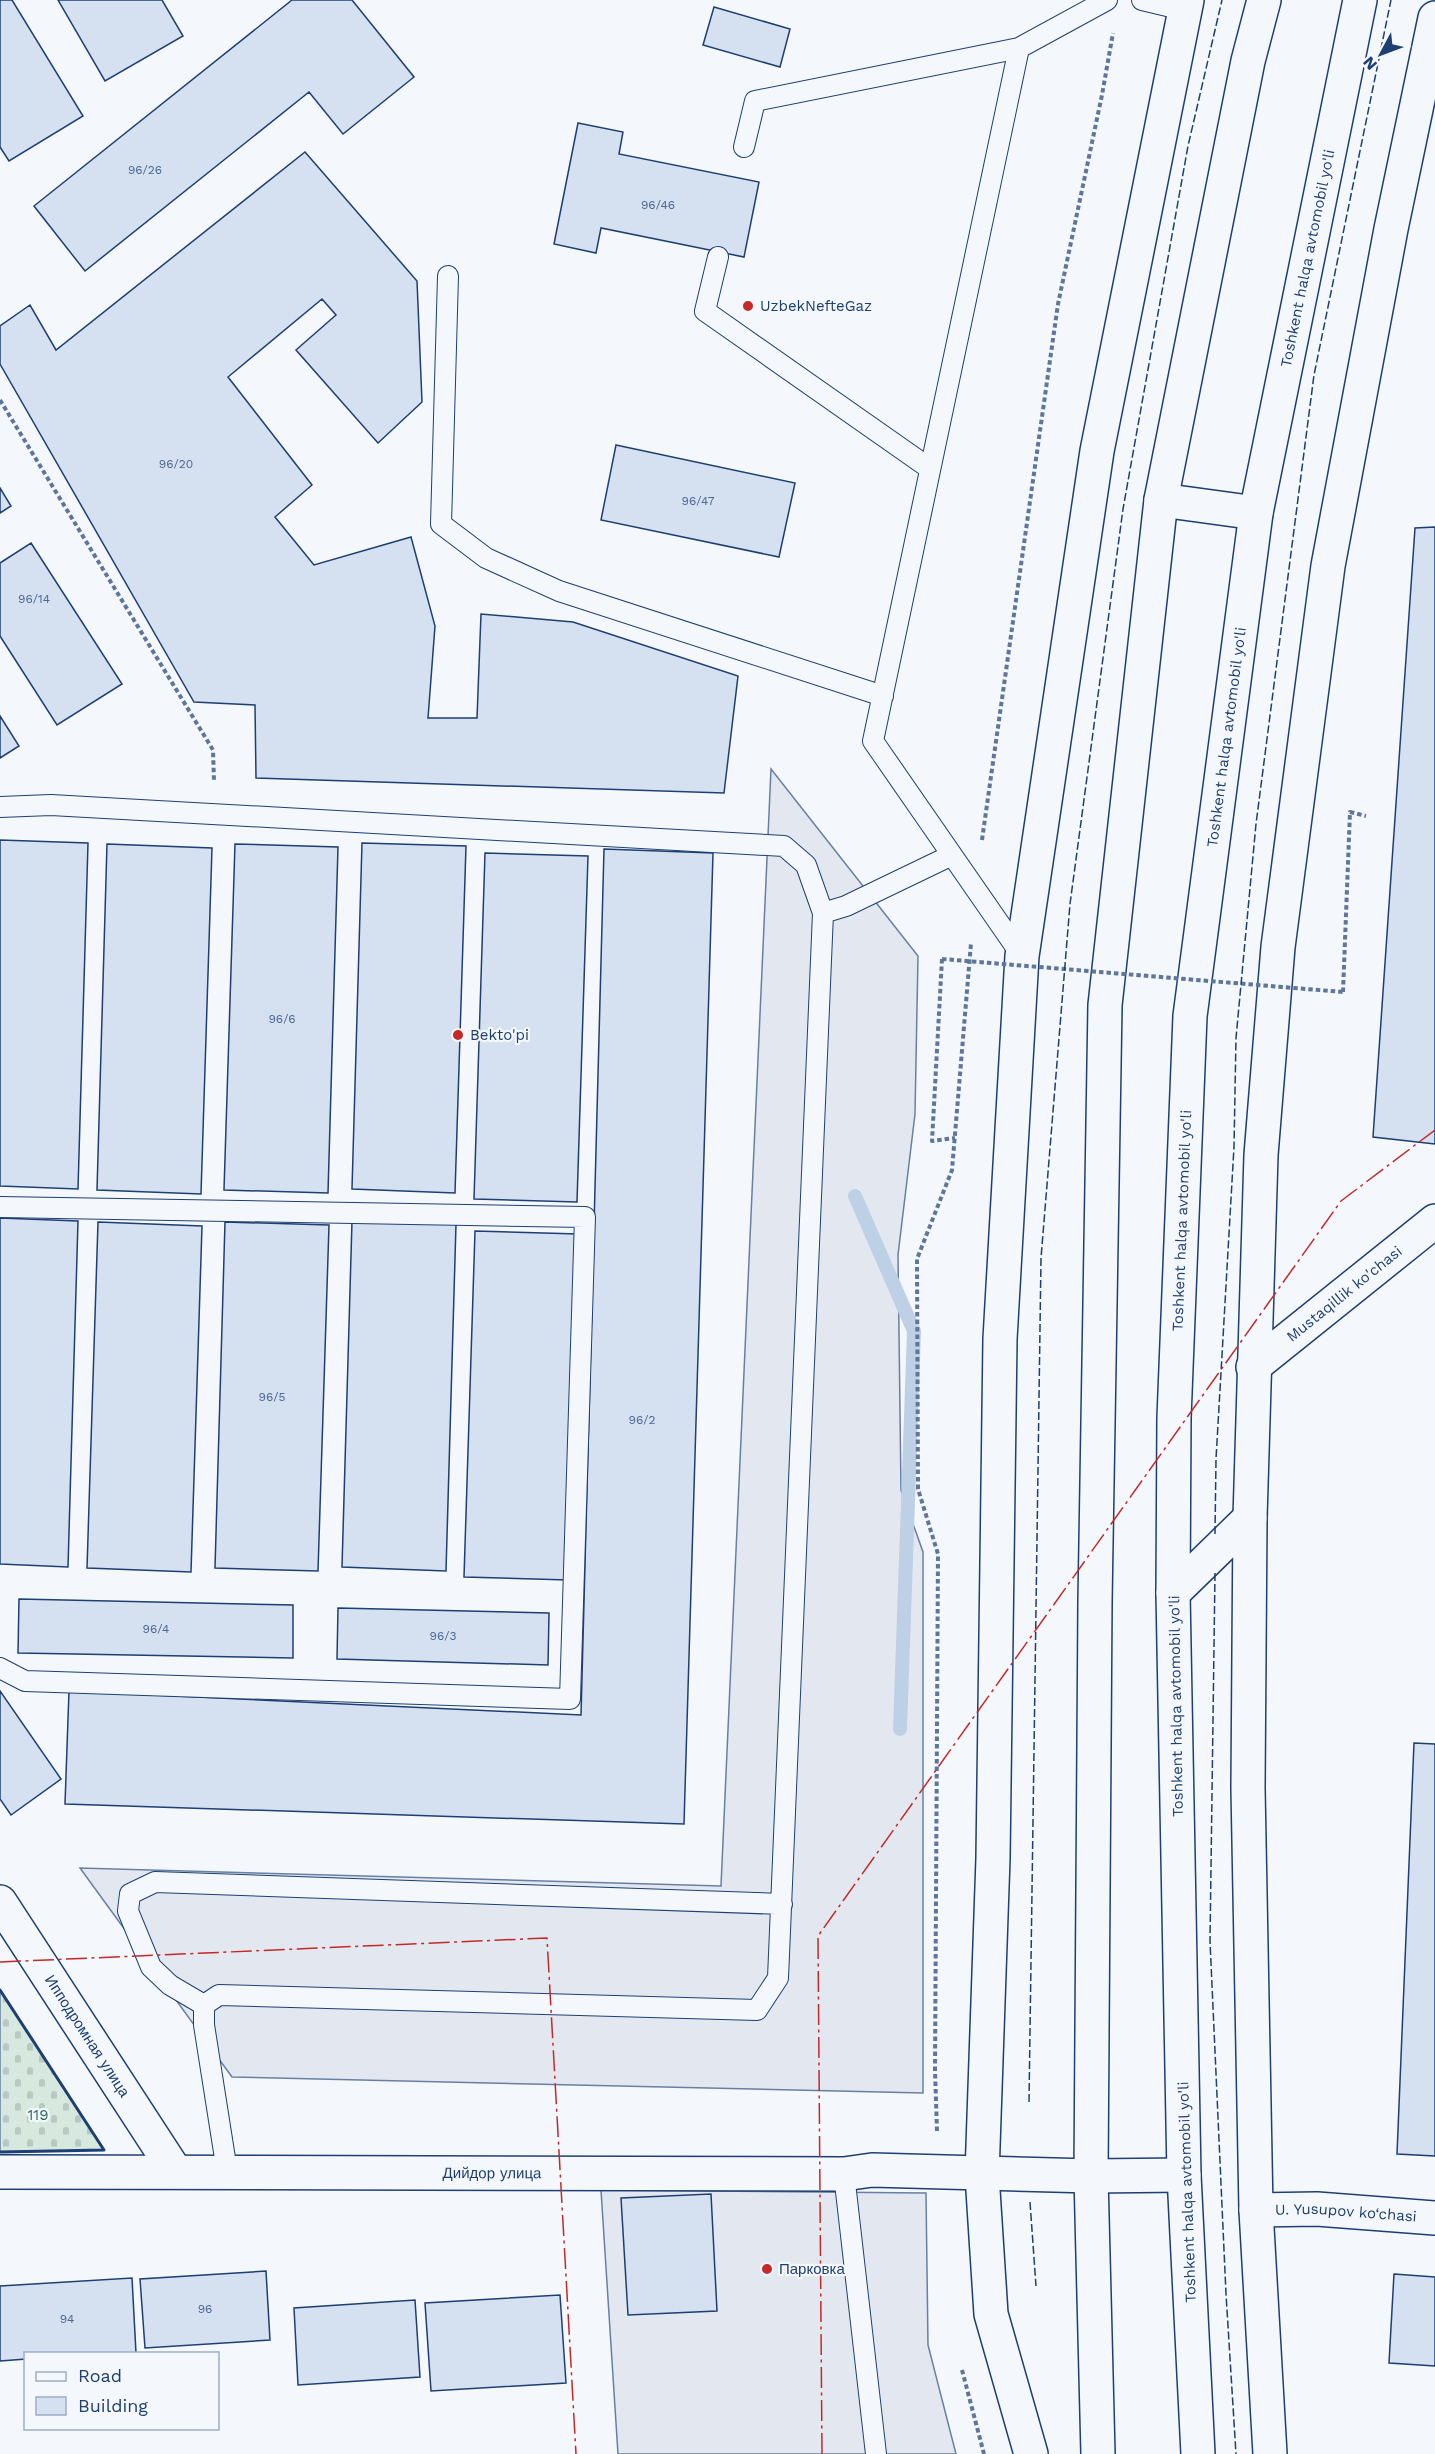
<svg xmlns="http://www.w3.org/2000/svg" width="1435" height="2454" font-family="'Work Sans',sans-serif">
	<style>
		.cemetery { fill: url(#cemetery-stones); stroke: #687fa3; stroke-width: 1.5 }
		.parking { fill: #e3e8f0; stroke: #687fa3; stroke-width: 1.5 }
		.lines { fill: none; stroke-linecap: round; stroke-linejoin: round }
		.stream { stroke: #bed0e5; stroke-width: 14 }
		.building { fill: #d5e0f0; stroke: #1d3f73; stroke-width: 1.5 }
		.lane-casing { stroke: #1d3f73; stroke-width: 22 }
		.street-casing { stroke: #1d3f73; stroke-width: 36 }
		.secondary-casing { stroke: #1d3f73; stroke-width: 36 }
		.highway-casing { stroke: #1d3f73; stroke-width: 36 }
		.path { stroke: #5e769c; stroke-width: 4; stroke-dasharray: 4.5 3; stroke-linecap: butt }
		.lane { stroke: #f4f7fb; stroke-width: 20 }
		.street { stroke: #f4f7fb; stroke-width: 33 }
		.secondary { stroke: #f4f7fb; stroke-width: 33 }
		.highway { stroke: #f4f7fb; stroke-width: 33 }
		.path-bridge { stroke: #5e769c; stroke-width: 4; stroke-dasharray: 4.5 3; stroke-linecap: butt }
		.fence { stroke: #1d3f73; stroke-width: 1.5; stroke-dasharray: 8 3; stroke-linecap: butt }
		.wall { stroke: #1d3f73; stroke-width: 3 }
		.power { stroke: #c62828; stroke-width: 1.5; stroke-dasharray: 21 4.5 3 4.5; stroke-linecap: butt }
		.poi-dot { fill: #c62828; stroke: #f4f7fb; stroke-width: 2 }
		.labels { text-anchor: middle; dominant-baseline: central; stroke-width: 4.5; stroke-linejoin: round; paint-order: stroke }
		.number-label { font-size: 12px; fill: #4b6792 }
		.street-label { font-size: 15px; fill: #1d3f73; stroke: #f4f7fb }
		.poi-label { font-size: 15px; fill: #1d3f73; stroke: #f4f7fb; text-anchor: start }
		.park-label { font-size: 15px; fill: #2c6c60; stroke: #f4f7fb }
	</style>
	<defs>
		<pattern id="cemetery-stones" width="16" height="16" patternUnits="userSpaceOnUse" patternTransform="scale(1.5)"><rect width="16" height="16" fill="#d7e8df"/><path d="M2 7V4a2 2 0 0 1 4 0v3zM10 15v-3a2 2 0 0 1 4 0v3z" fill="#b8c8c3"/></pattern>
	</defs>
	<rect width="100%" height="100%" fill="#f4f7fb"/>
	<path class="cemetery" d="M0,1990L104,2150L0,2152Z"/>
	<path class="parking" d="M771,769L918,956L915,1114L898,1255L901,1490L923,1552V2093L232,2077L80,1868L721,1886Z
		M601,2190L926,2193L928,2345L956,2454H618Z"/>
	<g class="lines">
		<path class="stream" d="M855,1196L914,1331L900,1729"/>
	</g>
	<path class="building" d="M0,0H12L83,116L9,161L0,147Z
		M58,0H162L183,36L105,81Z
		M292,0H352L414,77L343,134L309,92L85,271L34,206Z
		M714,7L790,29L780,67L703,45Z
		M578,123L623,132L619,154L759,182L744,257L601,228L596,253L554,244Z
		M305,152L417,281L422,402L378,443L296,350L336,315L322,299L228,377L312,485L275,517L314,565L411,537L435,626L428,718H477L481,614L573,622L738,676L724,793L256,778L255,705L194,702L0,364V326L30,305L56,350Z
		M616,445L795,483L779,557L601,520Z
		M0,488L11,506L0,513Z
		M1435,527V1144L1373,1137L1415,528Z
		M31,543L122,684L57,725L0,636V563Z
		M0,716L19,746L0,758Z
		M0,840L88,843L78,1189L0,1186Z
		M362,843L466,846L455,1193L352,1189Z
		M107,844L212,848L201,1194L97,1190Z
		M235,844L338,847L328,1193L224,1190Z
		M604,849L713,853L684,1824L65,1804L69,1691L581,1715Z
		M485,853L588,856L577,1202L474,1199Z
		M0,1218L78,1221L68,1567L0,1564Z
		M352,1221L456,1224L446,1571L342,1567Z
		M98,1222L202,1226L191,1572L87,1568Z
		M225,1222L329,1225L318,1571L215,1568Z
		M475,1231L578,1234L568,1580L464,1577Z
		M19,1599L293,1605V1658L18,1653Z
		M338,1608L549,1613L548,1665L337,1659Z
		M0,1691L61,1779L11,1815L0,1799Z
		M1414,1743L1435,1744V2156L1397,2154Z
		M711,2194L717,2311L628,2315L621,2198Z
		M266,2271L270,2340L145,2348L140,2279Z
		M1394,2274L1435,2277V2366L1389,2363Z
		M132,2278L136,2353L26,2354V2359L0,2361V2286Z
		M560,2295L566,2383L431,2391L425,2303Z
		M415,2300L420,2377L298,2385L294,2308Z"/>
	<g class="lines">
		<defs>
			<path id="lane" d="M1142,0L1184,10
				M1019,48L873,741L1022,956
				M744,147L755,101L1019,48L1107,0
				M718,257L705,311L929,468
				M448,276L441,524L486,558L559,591L883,696
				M0,807L51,805L784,846L806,865L823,913L778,1978L757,2010L219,1995L204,2005V2025L227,2171
				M823,913L846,906L952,855
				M0,1207L585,1217L570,1699L25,1681L0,1668
				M204,2005L170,1985L151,1967L128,1911L130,1894L155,1882L782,1904
				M844,2174L876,2454"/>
			<g id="street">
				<path id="s1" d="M1253,1367L1435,1221"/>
				<path id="s2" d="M0,1902L175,2171"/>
				<path id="s3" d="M0,2172L844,2174L872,2170L1091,2176"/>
				<path id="s4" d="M1256,2210L1317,2209L1435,2218"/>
			</g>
			<path id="secondary" d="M1031,2454L991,2314L982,2175L993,1858L1000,1339L1022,956L1097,451L1187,0
				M1270,2454L1256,2210L1248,1788L1250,1518L1261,1155L1278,947L1328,566L1391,229L1435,18"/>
			<g id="highway">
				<path d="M1161,500L1256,513"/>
				<path d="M1173,1593L1250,1518"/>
				<path d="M1091,2176L1184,2175"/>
				<path d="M1098,2454L1091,2176L1095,1602L1105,1005L1161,500L1248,61L1264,0"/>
				<path id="s5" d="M1198,2454L1184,2175L1173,1593L1174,1418L1190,1016L1256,513L1360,0"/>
			</g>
		</defs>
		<use href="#lane" class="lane-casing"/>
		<use href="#street" class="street-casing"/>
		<use href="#secondary" class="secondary-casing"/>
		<use href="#highway" class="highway-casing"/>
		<path class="path" d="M0,400L213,750L214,781
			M982,840L1058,304L1102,95L1113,33
			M942,959L932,1141L955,1138
			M1343,992L1350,812L1366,816
			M937,2131L935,2070L938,1554L918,1489L917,1259L952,1170L971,943
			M962,2370L984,2454"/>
		<use href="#lane" class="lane"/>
		<use href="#street" class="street"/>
		<use href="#secondary" class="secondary"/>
		<use href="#highway" class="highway"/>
		<path class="path-bridge" d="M942,959L1343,992"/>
		<path class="fence" d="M1215,1534L1216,1459L1234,1147L1236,1038L1256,824L1314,375L1391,0
			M1215,1573L1210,1941L1226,2294L1236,2454
			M1029,2102L1041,1258L1070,904L1123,509L1188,146L1222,0
			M1030,2202L1036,2286"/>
		<path class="wall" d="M0,1990L104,2150L0,2152"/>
		<path class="power" d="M0,1962L547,1938L576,2454
			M822,2454L818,1936L1341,1201L1435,1130"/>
	</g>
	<g class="poi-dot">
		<circle cx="748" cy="306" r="6"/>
		<circle cx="458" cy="1035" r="6"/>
		<circle cx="767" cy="2269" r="6"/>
	</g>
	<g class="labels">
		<g class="number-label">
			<text x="145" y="170">96/26</text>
			<text x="658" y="205">96/46</text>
			<text x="176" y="464">96/20</text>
			<text x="698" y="501">96/47</text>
			<text x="34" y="599">96/14</text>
			<text x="282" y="1019">96/6</text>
			<text x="272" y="1397">96/5</text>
			<text x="642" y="1420">96/2</text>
			<text x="156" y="1629">96/4</text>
			<text x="443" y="1636">96/3</text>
			<text x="205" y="2309">96</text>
			<text x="67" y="2319">94</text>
		</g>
		<g class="street-label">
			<text stroke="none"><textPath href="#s5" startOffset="2206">Toshkent halqa avtomobil yo'li</textPath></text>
			<text stroke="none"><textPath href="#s5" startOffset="1720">Toshkent halqa avtomobil yo'li</textPath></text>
			<text stroke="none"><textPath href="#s5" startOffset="1234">Toshkent halqa avtomobil yo'li</textPath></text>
			<text stroke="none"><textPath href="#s1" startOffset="117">Mustaqillik ko'chasi</textPath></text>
			<text transform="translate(1176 1706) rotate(-91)">Toshkent halqa avtomobil yo'li</text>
			<text stroke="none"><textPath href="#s2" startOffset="160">Ипподромная улица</textPath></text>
			<text stroke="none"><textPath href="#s3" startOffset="492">Дийдор улица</textPath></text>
			<text transform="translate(1187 2192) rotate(-92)">Toshkent halqa avtomobil yo'li</text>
			<text stroke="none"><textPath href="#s4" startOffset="90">U. Yusupov ko‘chasi</textPath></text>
		</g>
		<g class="poi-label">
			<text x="760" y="306">UzbekNefteGaz</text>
			<text x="470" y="1035">Bekto'pi</text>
			<text x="779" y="2269">Парковка</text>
		</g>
		<g class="park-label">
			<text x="38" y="2115">119</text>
		</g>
	</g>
	<rect x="24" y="2352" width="195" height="78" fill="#f4f7fb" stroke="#9eadc5" stroke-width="1.5"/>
	<rect x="36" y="2372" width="30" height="9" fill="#f4f7fb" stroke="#9eadc5" stroke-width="1.5"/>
	<text x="78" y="2382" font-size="18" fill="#1d3f73">Road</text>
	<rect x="36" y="2397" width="30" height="18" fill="#d5e0f0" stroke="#9eadc5" stroke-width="1.5"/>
	<text x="78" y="2412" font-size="18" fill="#1d3f73">Building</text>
	<g transform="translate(1381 54) rotate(229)" stroke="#f4f7fb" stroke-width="4.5" paint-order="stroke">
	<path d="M0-4.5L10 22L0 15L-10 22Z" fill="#1d3f73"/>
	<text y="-9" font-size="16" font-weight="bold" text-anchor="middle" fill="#1d3f73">N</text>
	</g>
</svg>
